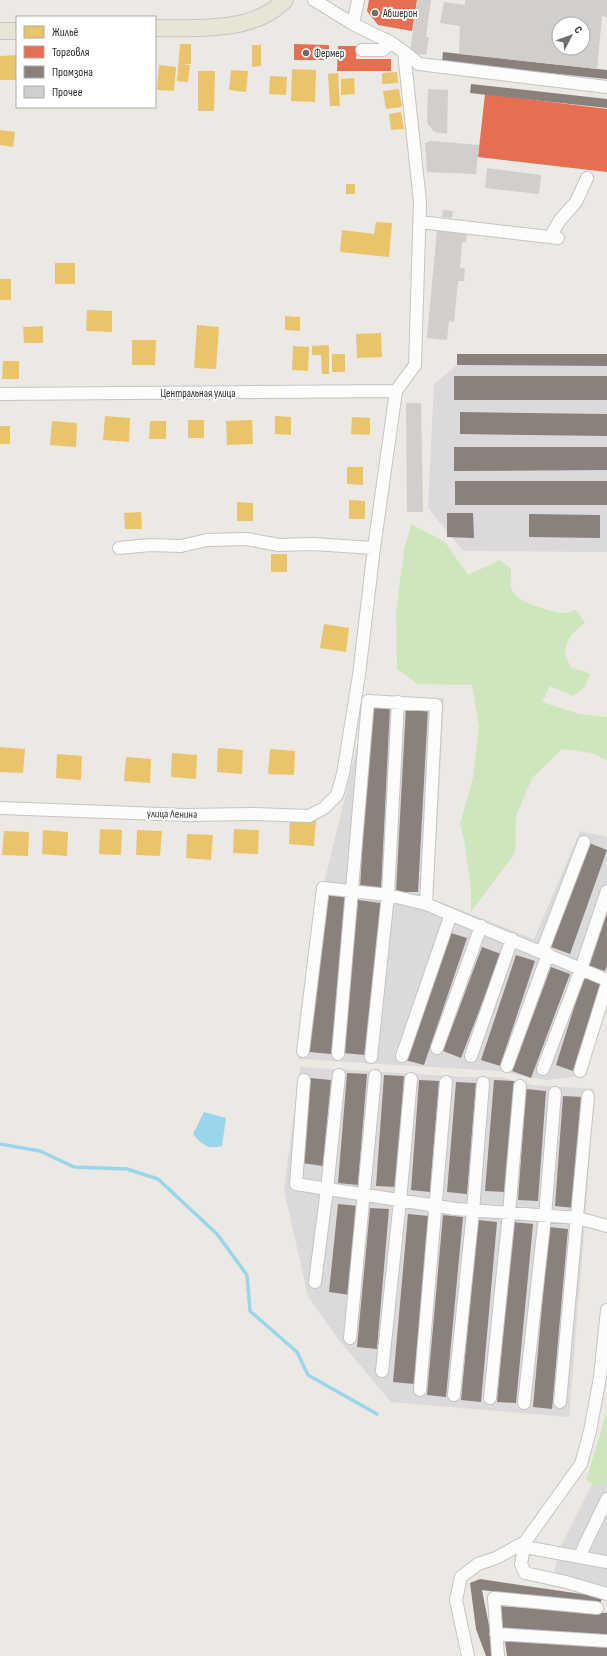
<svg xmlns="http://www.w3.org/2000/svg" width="607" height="1656" font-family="'Sofia Sans Condensed',sans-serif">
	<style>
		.industrial { fill: #dcd9db }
		.green { fill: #cee6be }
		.water { fill: #99d6ec }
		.homes { fill: #e9c46a }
		.shops { fill: #e76f51 }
		.industry { fill: #8a817c }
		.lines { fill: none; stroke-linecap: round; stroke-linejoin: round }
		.stream { stroke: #99d6ec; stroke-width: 3.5 }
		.building { fill: #d1cecb; fill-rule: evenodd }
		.minor-casing { stroke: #c5c4c5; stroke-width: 14 }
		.major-casing { stroke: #c6c5c4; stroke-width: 18 }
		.minor { stroke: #fcfcfb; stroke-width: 12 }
		.major { stroke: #e8e4d6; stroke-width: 16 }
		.poi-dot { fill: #706f6e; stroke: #fff; stroke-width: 1.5 }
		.labels { text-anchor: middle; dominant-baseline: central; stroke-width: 4; stroke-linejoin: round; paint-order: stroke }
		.poi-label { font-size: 11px; fill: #2e2e2e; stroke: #fff; text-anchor: start }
		.street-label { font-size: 11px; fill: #2e2e2e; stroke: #fff }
	</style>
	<rect width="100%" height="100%" fill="#ece8e4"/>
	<path class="industrial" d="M457,354H607V552L463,551L428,508L434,384L457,365Z
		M444,698L433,899L534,939L580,831L607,837V1007L584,1076L545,1080L498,1071L298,1059L323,888L368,701Z
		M300,1067L466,1077H500L532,1085L594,1089L585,1223L569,1417L391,1402L338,1339L308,1296L284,1190Z
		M607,1474V1587L554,1577L558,1552L596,1476Z"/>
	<path class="green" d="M411,524L445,542L468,575L500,560L511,569C511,577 509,587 514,594C521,603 549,611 560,613C565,613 571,611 576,610L585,623C576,630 565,639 565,652C565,656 569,663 571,667L591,674L584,688L573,696L550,686L542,702L579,714L607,717V760L591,753L562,749L532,778L516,816L515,853L471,912V889L464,840L460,824L473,777L479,728L472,685L418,684L397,669L396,612L404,551Z
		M607,1408V1483L596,1486L586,1480L601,1432Z"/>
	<path class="water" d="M204,1112L226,1118L222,1146C208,1150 202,1145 193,1134Z"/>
	<path class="homes" d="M180,44H191V64H182L190,65L188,82L177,81Z
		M252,45H261V66L252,67Z
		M17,55V80H0V56Z
		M159,65L176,67L174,91L157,90Z
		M292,69L316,70L315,102L291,101Z
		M231,70L248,71L246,92L229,90Z
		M198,71H215L214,111H198Z
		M397,72L398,83L382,84V73Z
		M338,73L340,106H330L328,74Z
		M270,76L287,77L286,95L269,94Z
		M354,78L355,94L341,95V79Z
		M399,89L402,107L386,109L383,91Z
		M401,112L404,129L391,130L389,114Z
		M0,130L15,132L13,147L0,145Z
		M346,184H355V194H346Z
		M376,222L392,223L389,257L340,252L342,230L374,234Z
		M55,263H75V284H55Z
		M0,279H11V300H0Z
		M87,310L112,311V332L86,331Z
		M285,316L300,317V331L285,330Z
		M197,325L219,327L216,369L194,368Z
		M43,326V343H24L23,327Z
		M381,333L382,357L357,358L356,334Z
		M132,340H156L155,365H132Z
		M329,345V374H322L321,355H312V346Z
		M293,346L309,347L308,371L292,370Z
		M332,354H345V372H332Z
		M3,361H19V379H2Z
		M105,416L130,418L129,442L103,440Z
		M275,416L291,417V435L275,434Z
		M352,417L370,418V435L351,434Z
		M188,420H204V438H188Z
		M252,420L253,444L227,445L226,421Z
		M52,421L77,423L76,447L50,445Z
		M150,421H166V439H149Z
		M0,426H10V444H0Z
		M347,467H363V485L347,484Z
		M349,500L365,501V519H349Z
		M237,502L253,503V521H237Z
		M141,512L142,529H125L124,513Z
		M271,554H287V572H271Z
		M324,624L349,628L346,652L320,648Z
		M0,747L25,749L23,773L0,772Z
		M218,748L243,750L242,774L217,772Z
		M270,749L295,751L294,775L268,774Z
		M172,753L197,755L196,779L171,777Z
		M57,754L82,756L81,780L56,778Z
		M126,757L151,759L150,783L124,781Z
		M290,820L316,821L314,846L289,844Z
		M100,829L122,830L121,855L99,854Z
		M234,829L259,830L258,854L233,853Z
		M43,830L68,832L67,856L42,854Z
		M137,830L162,831L160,856L136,855Z
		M4,831L29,832L28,856L2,855Z
		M187,834L213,835L211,860L186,858Z"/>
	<path class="shops" d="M369,0H417L412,31L378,25L367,11Z
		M294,44L329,45V60H294Z
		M338,46H357L356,59H391V71H337Z
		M485,94L607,109V172L478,157Z"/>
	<path class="industry" d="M443,52L607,70V79L442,62Z
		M471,84L607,99V108L470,93Z
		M457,354H607V366L457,365Z
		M454,376H607V400H454Z
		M460,412L607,414V436L460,434Z
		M454,447H607V470L454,471Z
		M455,481H607V505H455Z
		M447,513H473L474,538L447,537Z
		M529,514L600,515V538L529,537Z
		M370,706L390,707L381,890L360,889Z
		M406,706L428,708L418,892H396Z
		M589,843L607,850L570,954L551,947Z
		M327,892L349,895L331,1054L309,1052Z
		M358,900L381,903L365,1055L343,1053Z
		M607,913V965L605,971L589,966Z
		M448,932L467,938L424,1065L405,1060Z
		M482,947L501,954L461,1058L443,1051Z
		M516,955L535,961L500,1066L481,1060Z
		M551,967L570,974L531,1078L512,1071Z
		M584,976L603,982L576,1072L556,1065Z
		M347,1073L367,1074L358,1185L338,1183Z
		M384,1075L404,1076L396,1187L376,1186Z
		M310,1078L331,1080L323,1166L302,1163Z
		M419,1080L439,1081L430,1192L411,1190Z
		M494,1080L514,1081L505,1192L485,1191Z
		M456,1082L476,1083L467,1194L447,1192Z
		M526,1089L546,1091L538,1201L518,1200Z
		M563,1096L583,1097L575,1208L555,1206Z
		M338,1204L359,1206L350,1295L329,1292Z
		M370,1208L389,1209L377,1349L357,1347Z
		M408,1214L429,1216L414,1384L393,1382Z
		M443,1215L463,1217L446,1397L427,1395Z
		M478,1220L497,1222L481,1402L461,1400Z
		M513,1222L533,1224L516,1403L497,1402Z
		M549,1227L568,1229L552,1409L533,1407Z
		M480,1579L602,1597L600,1606L482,1590L495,1656H486L476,1629L470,1583Z
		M497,1606L607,1613V1636L558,1635L500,1628Z
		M505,1641L607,1646V1656H507Z"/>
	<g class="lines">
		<path class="stream" d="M0,1144L40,1151L74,1167L127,1169L158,1179L217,1234L247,1275L250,1311L297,1352L308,1375L377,1414"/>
	</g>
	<path class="building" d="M417,0H431L426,37H429L426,55L410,53Z
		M465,0H607V17L602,16L597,69L459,54L460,26L440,23L444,2L465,5ZM559,24H583V48H559Z
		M428,89L448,90L447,134L434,132L427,123Z
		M431,141L479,145L476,174L427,172L425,143Z
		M487,168L541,175L539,194L485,188Z
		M443,210L453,211L452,218L442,217Z
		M437,230L467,233L466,242H462L460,268H465L464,281H458L454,322L449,321L447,340L427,338Z
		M406,403H421L423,512H407Z"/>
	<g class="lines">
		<defs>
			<path id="minor" d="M353,24L358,0
				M362,50H383L390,42
				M404,52L419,64L607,87
				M420,222L558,238
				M550,237L560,220L576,202L587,178
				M0,394L396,391
				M119,548L150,545L181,546L207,540L247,539L279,545L313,544L374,548
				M0,808L186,815L254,814L309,816L324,808L337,795L343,774L359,675L374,548L396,391L415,365L420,202L404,52L390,42L353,24L314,0
				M542,952L584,842
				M437,1048L481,926
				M303,1051L323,888L388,895L426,904L607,980
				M338,1054L368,701L436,705L426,904
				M402,1056L451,914
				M471,1056L512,939
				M371,1057L388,895L398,702
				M507,1066L548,954
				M543,1069L581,969L607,891
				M580,1071L607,984
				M304,1080L296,1184L456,1209L578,1218L607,1226
				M315,1282L327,1189L339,1075
				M350,1338L375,1076
				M382,1371L400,1201L411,1079
				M420,1390L446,1082
				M454,1395L473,1211L483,1083
				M490,1398L509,1213L520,1086
				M560,1402L588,1096
				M524,1403L545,1216L555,1093
				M525,1542L521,1564L525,1573L566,1582L607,1594
				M525,1547L607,1562
				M579,1557L607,1499
				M496,1634L607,1641
				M468,1656L456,1600L461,1577L478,1564L496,1558L525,1542L581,1464L590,1431L600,1377L607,1310
				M498,1656L494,1598L597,1608"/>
			<path id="major" d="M155,28C197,28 254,33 285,0
				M0,31H17"/>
		</defs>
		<use href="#minor" class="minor-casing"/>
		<use href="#major" class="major-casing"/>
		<use href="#minor" class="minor"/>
		<use href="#major" class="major"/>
	</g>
	<g class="poi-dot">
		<circle cx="375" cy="13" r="4"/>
		<circle cx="306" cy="53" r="4"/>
	</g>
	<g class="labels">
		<g class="poi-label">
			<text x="383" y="13">Абшерон</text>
			<text x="314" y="53">Фермер</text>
		</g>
		<g class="street-label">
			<text x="198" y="393">Центральная улица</text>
			<text transform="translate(172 814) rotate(1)">улица Ленина</text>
		</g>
	</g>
	<rect x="16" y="16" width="140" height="92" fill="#ffffff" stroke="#ababab"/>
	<rect x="24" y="26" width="20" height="12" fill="#e9c46a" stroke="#ababab"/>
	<text x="52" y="36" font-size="12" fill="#2e2e2e">Жильё</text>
	<rect x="24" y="46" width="20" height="12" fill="#e76f51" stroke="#ababab"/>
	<text x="52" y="56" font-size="12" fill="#2e2e2e">Торговля</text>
	<rect x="24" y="66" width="20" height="12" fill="#8a817c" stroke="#ababab"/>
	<text x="52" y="76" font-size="12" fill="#2e2e2e">Промзона</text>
	<rect x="24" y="86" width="20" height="12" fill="#d1cecb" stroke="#ababab"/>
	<text x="52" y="96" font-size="12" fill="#2e2e2e">Прочее</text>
	<g transform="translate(571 36) rotate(49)"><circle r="19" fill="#ffffff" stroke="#ababab"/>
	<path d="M0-3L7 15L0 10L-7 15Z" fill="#706f6e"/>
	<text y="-6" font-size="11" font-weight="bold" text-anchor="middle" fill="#2e2e2e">С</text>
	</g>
</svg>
